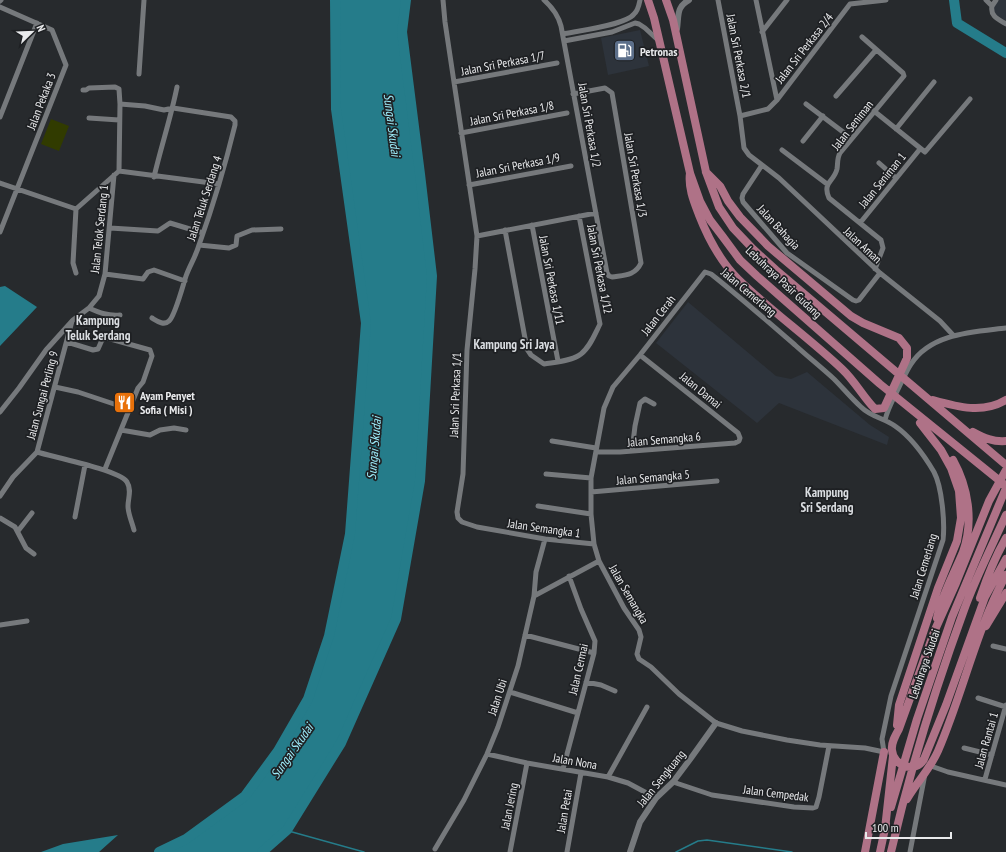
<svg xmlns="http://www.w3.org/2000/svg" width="1006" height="852" font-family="'PT Sans Narrow',sans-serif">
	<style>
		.built { fill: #2d333b }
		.green { fill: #313b00 }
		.water { fill: #257c8a }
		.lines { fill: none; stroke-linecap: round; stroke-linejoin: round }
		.stream { stroke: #257c8a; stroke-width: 1.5 }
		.river { stroke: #257c8a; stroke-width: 10 }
		.minor { stroke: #76797c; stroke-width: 5 }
		.tertiary { stroke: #76797c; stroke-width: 6 }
		.trunk { stroke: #af7287; stroke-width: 8 }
		.labels { text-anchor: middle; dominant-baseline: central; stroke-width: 3.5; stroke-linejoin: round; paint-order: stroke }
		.street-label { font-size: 12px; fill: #e9eaec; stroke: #1e2023 }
		.poi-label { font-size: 12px; font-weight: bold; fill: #e9eaec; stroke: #1e2023; text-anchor: start }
		.water-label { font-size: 13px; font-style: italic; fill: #9eedfb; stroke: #1e2023 }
		.neighbourhood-label { font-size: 13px; font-weight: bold; fill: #dadde1; stroke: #1e2023 }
	</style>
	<rect width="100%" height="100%" fill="#272a2d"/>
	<path class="built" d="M999,0H1006V21L995,14L993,6Z
		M640,30L649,66L608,75L601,38Z
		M688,302L776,376L791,379L807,372L870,425L889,437L887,445L779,403L757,423L656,343Z"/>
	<path class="green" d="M51,119L69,126L59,151L41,144Z"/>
	<path class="water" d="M335,0H406L402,32L420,174L432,276L420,481L396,619L341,743L287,830L262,852H159L186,839L245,796L278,751L308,699L329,636L350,534L366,323L336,109Z
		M5,286L37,307L0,346V287Z
		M118,835L99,852H41L63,844Z"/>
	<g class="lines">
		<path class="stream" d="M285,830L364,852
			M676,852L698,841L707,840L792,852"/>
		<path class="river" d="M954,0L957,23L1006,53
			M159,852L186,839L245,796L278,751L308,699L329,636L350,534L366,323L336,109L335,0
			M262,852L287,830L341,743L396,619L420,481L432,276L420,174L402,32L406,0"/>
		<path class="minor" d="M443,0L445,22L477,236L475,269L467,350L463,474L457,512L458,518L462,522L477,527L545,539L594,544
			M544,0C553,8 558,15 561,26L607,273L609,276L612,277C624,275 635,276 641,263L612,93L605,88L573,94
			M718,0L740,116L744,148L749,155L779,178L880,273L940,321L953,335
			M756,0L777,100
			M986,0L992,6
			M0,1L1,0
			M992,6C990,16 998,19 1006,24
			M992,6L996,0
			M0,7L52,30L66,65L0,232
			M762,32L787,0
			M563,34C578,31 626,25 634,14C638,11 639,5 640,0
			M862,37L903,73L904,76L840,153C837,158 838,163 837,169C834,182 822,182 829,198L881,240L883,248L875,269
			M564,41L612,32L635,23L639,24L645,28L659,41
			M139,74L144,0
			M454,82L557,63
			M83,90H86L89,88L115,87L119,89L120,104L119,171
			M836,96L876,50
			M120,104L145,106L164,110L173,108L231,117L235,121V125C225,166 213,206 199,245C196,256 190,265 186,276C183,285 175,316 169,321C164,326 157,321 152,318
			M806,104L851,138
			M874,111L925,152L970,99
			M740,116L768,109L777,100L850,4L886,0
			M0,117L37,23
			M89,118L119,120
			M896,129L934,82
			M461,133L567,113
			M803,141L823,116
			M782,150L827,184
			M879,163L896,178
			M762,165L743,194L742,198L743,202L787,253L853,300L856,301L859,300L880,273
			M154,177C161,147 171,117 177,87
			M0,183L76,209
			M469,185L571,166
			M76,209L119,171L219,184
			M860,223L920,149
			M532,225L558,361
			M110,228L158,231L170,223L203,233
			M505,230L527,349L531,355L544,364C556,362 572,361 581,354C590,347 595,334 600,324L579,216
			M477,236L596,213
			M199,245L229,248L236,245L237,236L252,230L281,229
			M705,272L711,274C740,297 767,321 795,345C807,356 821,367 834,379C843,388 851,398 861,407C871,417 884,418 895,426C911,437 924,455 934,472C942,487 945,523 943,540L891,696L882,739L884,752L865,748L820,745L787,740L742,731L716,723L679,694L651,667L639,659L637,654L641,637L639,630L624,608L599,561L594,544L591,514V478L604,408L613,387L640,355Z
			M76,273L73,263L76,209
			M105,274L143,279L148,272L154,270L185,281
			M89,308C100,313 108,316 120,315
			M67,342L93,350L98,349L102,340L107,338L150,350L152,356L143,382L138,388L105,469
			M55,387L78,392L129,409
			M0,412L19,388L46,350L73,320L89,308L99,296L105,274L114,175
			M885,420C888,407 895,396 901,383C904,377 907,370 911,364C931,333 973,332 1006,328
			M121,430L150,435L160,430L174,428L186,430
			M552,441L596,448
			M632,451L635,426L640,403L645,399L654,404
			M37,452C53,457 119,470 127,482C132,490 128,498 128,506C128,514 132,522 134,530
			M596,452H620L735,443L739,441L740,438L738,433L640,355
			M546,474L591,478
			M591,492L717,481
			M0,496L13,477L37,452L72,321
			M538,506L591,514
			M75,517L85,465
			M0,518L15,527L26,548L34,554
			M18,531L32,513
			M534,596L599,561
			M0,625L27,621
			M525,635L594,653
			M993,646L1006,649
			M586,682L601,685L615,691
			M510,692L578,713
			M978,698L1006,707
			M964,748L992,755
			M487,754L527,763L608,777L628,783L656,798
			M931,766L948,772L1006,785
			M563,769L594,653L595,641L581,609L569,576
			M608,777L647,707
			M985,779L1006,705
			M673,782L712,795L794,807L813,808L816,807L819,797L829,746
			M435,849L464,800L487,754L498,727L518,666L534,596L536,572L545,539
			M510,852L527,763
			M567,852L581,773
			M910,852L925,774"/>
		<path class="tertiary" d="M677,29C679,16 676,7 689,0
			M630,852L640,822L656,798L673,782L691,758L716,723"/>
		<path class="trunk" d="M648,0L654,18L690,173L700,201L710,220L723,237L740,260L757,276L880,384L1006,486
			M666,0L673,20L706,172L719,207L733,228L753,249L776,270L1006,465
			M690,173C688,188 694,202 699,215C708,238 720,261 738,279C771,311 809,338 842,369C855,381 863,397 875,409L884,408L907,358V348L899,338L863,323L851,316L768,246L740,217L728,201L720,186L706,172
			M933,400C958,407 983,414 1006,400
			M973,432C984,438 993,442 1006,441
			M1006,470L989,501L956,583L934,632L899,729C895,736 891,743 892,750C893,766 916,774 924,759L946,705L985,597L1006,559
			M980,598C987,577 995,557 1006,538
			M937,618C942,594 954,574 963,552C974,521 968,487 953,460
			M986,626L1006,593
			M897,725L899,705L938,588L957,541L961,518L959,491L951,468L941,450L920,423
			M907,799C917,782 930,769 938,751C963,693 976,630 1006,575
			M891,807L917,719L952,617L1006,488
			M885,829L893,756
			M865,852L884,752
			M880,852L886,824
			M891,852C910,770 935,689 964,610C976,577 992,546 1006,515"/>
	</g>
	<defs>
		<symbol id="fuel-square" viewBox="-11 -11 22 22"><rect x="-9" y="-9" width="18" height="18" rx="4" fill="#5c6f8a" stroke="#1e2023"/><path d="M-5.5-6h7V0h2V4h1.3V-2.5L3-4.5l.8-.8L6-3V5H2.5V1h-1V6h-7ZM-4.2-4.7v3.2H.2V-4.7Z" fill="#fff"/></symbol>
		<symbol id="restaurant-square" viewBox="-11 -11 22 22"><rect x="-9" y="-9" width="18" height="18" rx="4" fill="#e8710a" stroke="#1e2023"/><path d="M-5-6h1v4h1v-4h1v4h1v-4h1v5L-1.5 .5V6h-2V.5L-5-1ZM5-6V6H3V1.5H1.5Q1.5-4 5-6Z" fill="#fff"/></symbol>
	</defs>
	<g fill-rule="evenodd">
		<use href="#fuel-square" x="612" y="38" width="25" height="25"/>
		<use href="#restaurant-square" x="112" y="390" width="25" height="25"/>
	</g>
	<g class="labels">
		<g class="street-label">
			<text transform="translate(804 48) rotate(-52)">Jalan Sri Perkasa 2/4</text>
			<text transform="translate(739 56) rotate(79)">Jalan Sri Perkasa 2/1</text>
			<text transform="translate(503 63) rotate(-11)">Jalan Sri Perkasa 1/7</text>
			<text transform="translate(41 101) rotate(-69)">Jalan Pekaka 3</text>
			<text transform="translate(512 113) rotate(-11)">Jalan Sri Perkasa 1/8</text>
			<text transform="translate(590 125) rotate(80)">Jalan Sri Perkasa 1/2</text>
			<text transform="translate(852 125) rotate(-52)">Jalan Seniman</text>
			<text transform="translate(518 165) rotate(-11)">Jalan Sri Perkasa 1/9</text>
			<text transform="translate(636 175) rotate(80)">Jalan Sri Perkasa 1/3</text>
			<text transform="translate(882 180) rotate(-51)">Jalan Seniman 1</text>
			<text transform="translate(204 198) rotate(-72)">Jalan Teluk Serdang 4</text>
			<text transform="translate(779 227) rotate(47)">Jalan Bahagia</text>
			<text transform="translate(99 229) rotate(-84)">Jalan Telok Serdang 1</text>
			<text transform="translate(863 245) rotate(43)">Jalan Aman</text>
			<text transform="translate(600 269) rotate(79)">Jalan Sri Perkasa 1/12</text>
			<text transform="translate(552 280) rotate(79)">Jalan Sri Perkasa 1/11</text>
			<text transform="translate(784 282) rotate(43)">Lebuhraya Pasir Gudang</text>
			<text transform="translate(749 292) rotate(40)">Jalan Cemerlang</text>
			<text transform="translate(658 315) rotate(-52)">Jalan Cerah</text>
			<text transform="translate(701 390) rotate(39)">Jalan Damai</text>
			<text transform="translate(42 395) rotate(-75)">Jalan Sungai Perling 9</text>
			<text transform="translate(455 395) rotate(-88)">Jalan Sri Perkasa 1/1</text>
			<text transform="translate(664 439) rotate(-5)">Jalan Semangka 6</text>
			<text transform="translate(653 477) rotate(-5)">Jalan Semangka 5</text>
			<text transform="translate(544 528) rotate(8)">Jalan Semangka 1</text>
			<text transform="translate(923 566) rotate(-73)">Jalan Cemerlang</text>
			<text transform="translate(629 594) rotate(60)">Jalan Semangka</text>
			<text transform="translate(924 664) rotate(-71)">Lebuhraya Skudai</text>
			<text transform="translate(578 669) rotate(-77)">Jalan Cermai</text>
			<text transform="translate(497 697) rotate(-72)">Jalan Ubi</text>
			<text transform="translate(986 740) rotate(-74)">Jalan Rantai 1</text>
			<text transform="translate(575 761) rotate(10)">Jalan Nona</text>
			<text transform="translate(661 778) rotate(-51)">Jalan Sengkuang</text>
			<text transform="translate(776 793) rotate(7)">Jalan Cempedak</text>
			<text transform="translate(509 806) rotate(-79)">Jalan Jering</text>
			<text transform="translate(564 811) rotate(-80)">Jalan Petai</text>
		</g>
		<g class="poi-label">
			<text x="640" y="51">Petronas</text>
			<text x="140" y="395">Ayam Penyet<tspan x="140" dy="14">Sofia ( Misi )</tspan></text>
		</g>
		<g class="water-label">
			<text transform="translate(392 125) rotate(83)">Sungai Skudai</text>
			<text transform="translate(374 448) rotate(-85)">Sungai Skudai</text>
			<text transform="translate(292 751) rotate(-55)">Sungai Skudai</text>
		</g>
		<g class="neighbourhood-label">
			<text x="98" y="320">Kampung<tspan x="98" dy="15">Teluk Serdang</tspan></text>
			<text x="514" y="344">Kampung Sri Jaya</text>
			<text x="827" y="492">Kampung<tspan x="827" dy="15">Sri Serdang</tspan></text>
		</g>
	</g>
	<g transform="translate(32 32) rotate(67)" stroke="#1e2023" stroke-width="3" paint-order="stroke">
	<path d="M0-3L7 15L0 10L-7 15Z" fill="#e9eaec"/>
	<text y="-6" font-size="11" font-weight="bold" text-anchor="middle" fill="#e9eaec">N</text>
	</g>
	<path d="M866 832v6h85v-6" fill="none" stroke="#e9eaec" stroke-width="2"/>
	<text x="872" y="832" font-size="12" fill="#e9eaec" stroke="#1e2023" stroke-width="3" paint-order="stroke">100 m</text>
</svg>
